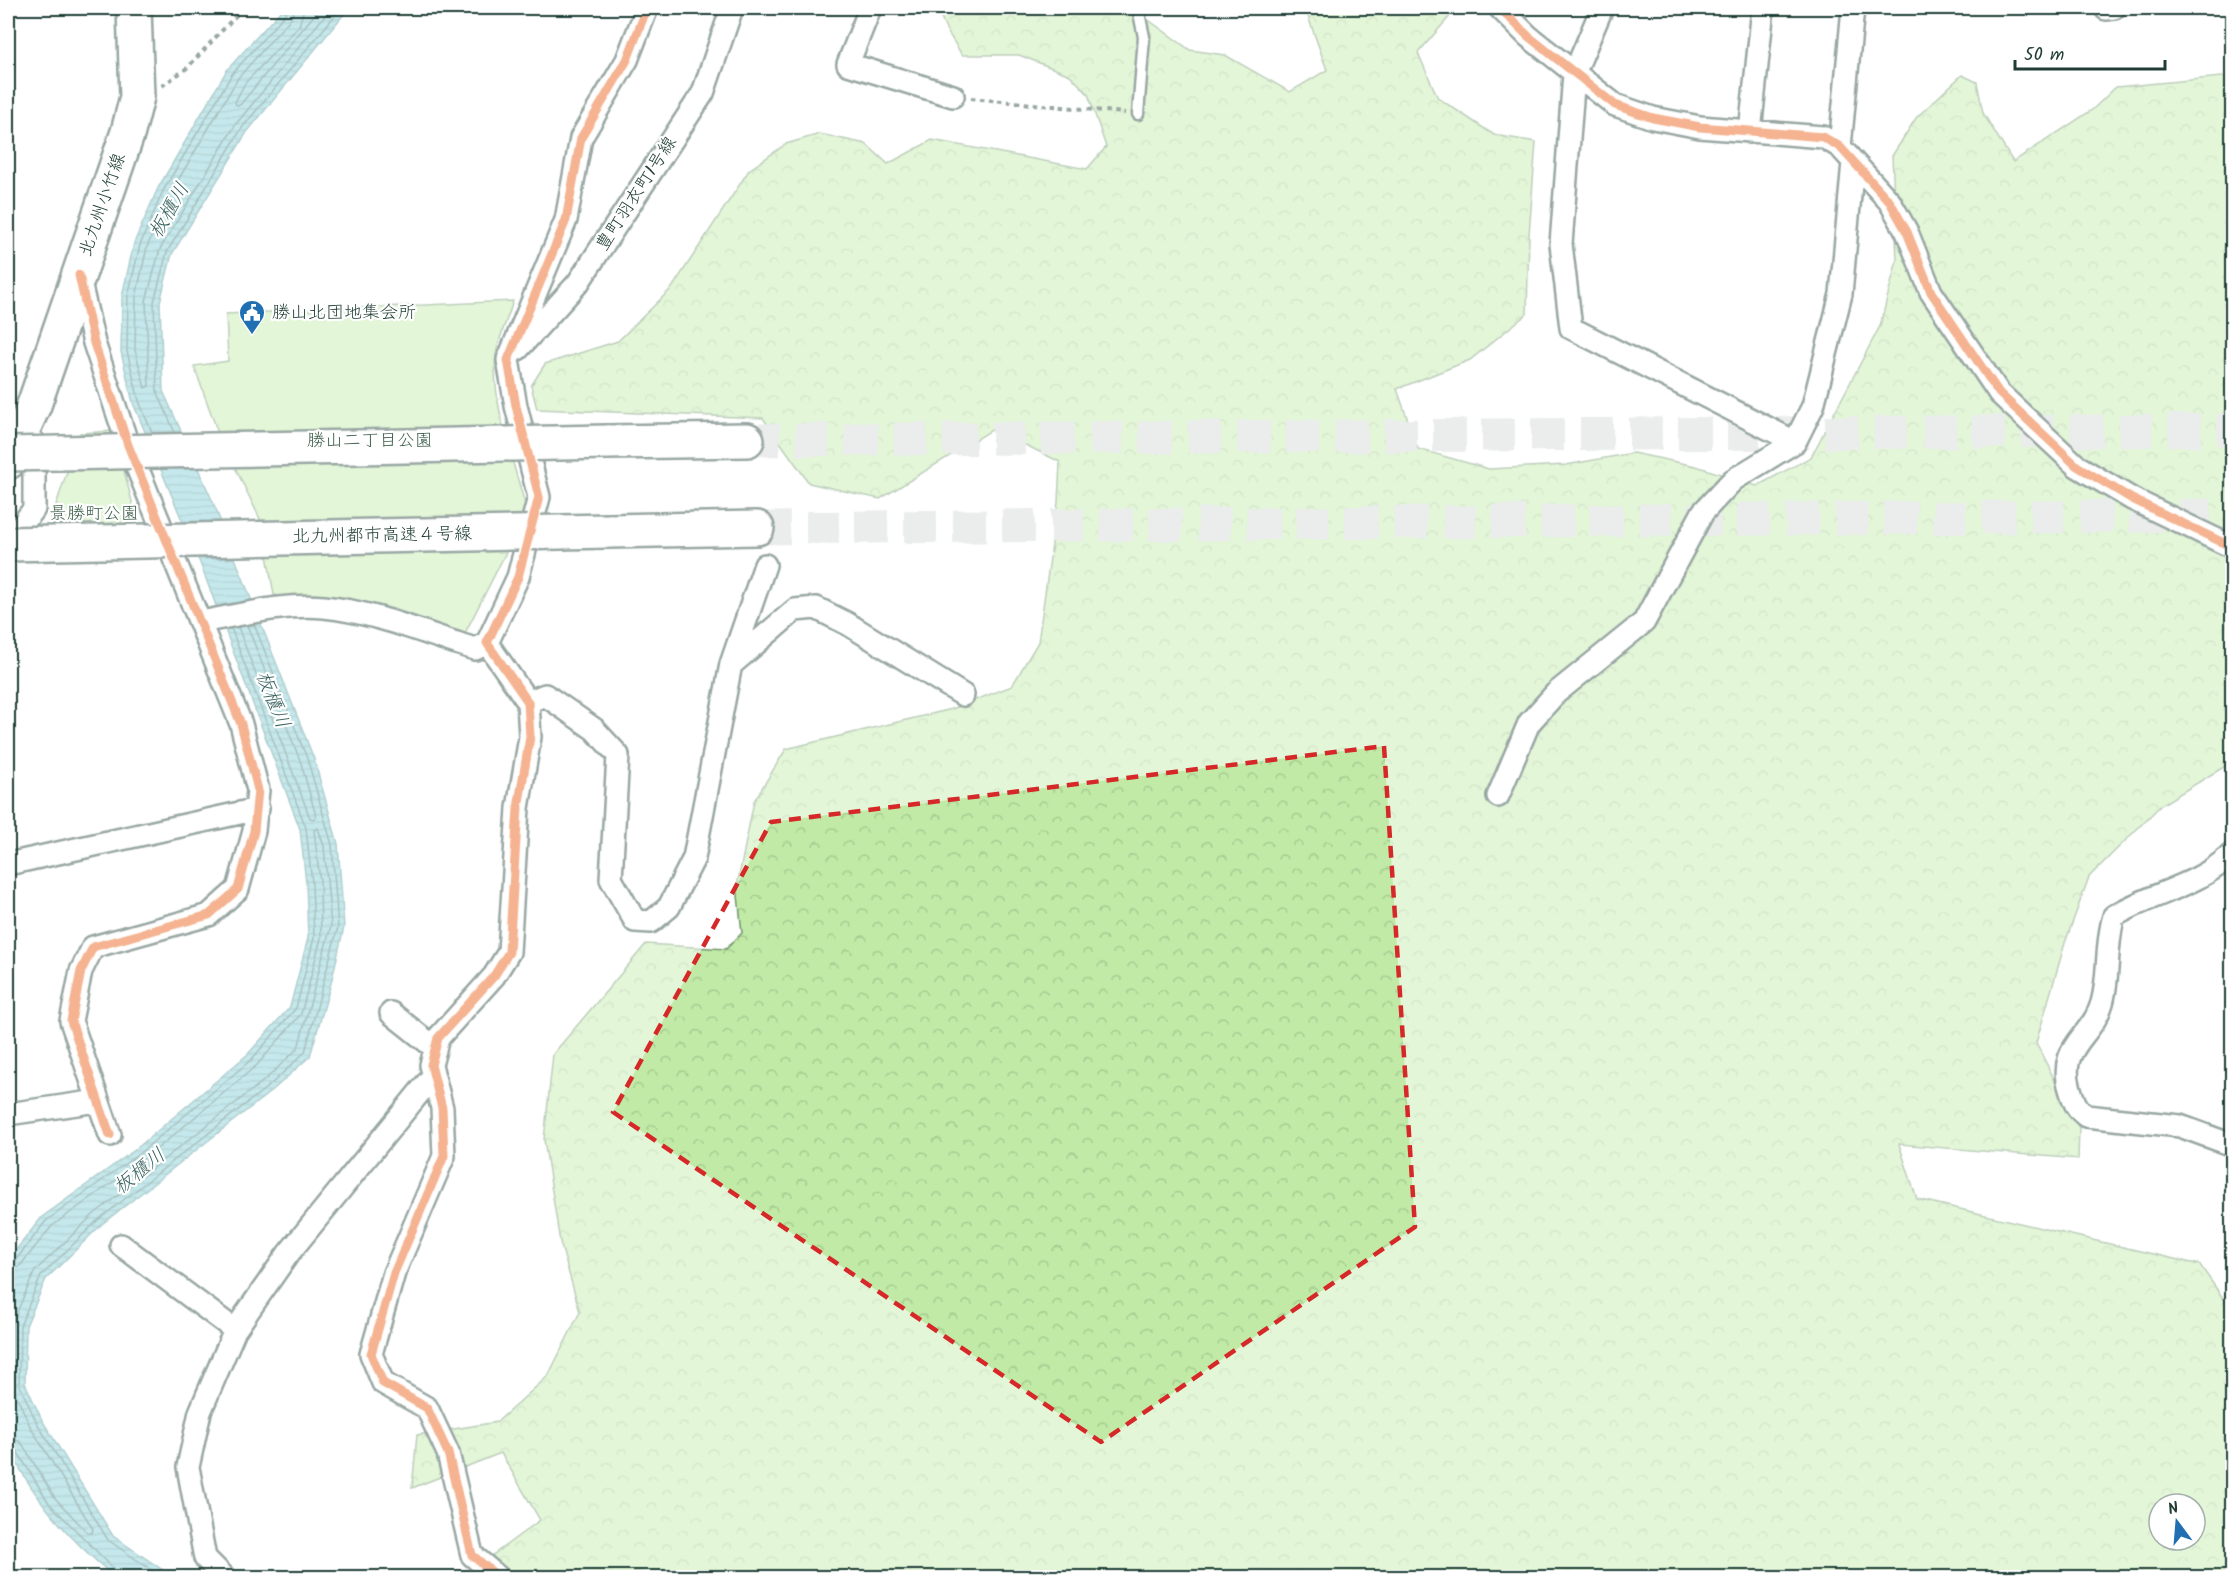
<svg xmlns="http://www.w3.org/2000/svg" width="2240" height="1585" font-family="Kalam,'Klee One',sans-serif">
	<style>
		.forest { fill: url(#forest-crowns); stroke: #70946d; stroke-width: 1.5; fill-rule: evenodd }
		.park { fill: #c0eaa6; stroke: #70946d; stroke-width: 1.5 }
		.water { fill: url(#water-rules); stroke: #569393; stroke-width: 1.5 }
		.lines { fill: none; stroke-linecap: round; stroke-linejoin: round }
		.shore { stroke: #447674; stroke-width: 1.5 }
		.highway-tunnel { stroke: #d2d8d6; stroke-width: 33; stroke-dasharray: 33 16; stroke-linecap: butt }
		.lane-casing { stroke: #1f3d34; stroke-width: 15 }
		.street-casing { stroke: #1f3d34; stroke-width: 26 }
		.primary-casing { stroke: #1f3d34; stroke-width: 38 }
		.highway-casing { stroke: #1f3d34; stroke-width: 38 }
		.path { stroke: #1f3d34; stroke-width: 4; stroke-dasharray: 4.5 4.5; stroke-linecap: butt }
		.lane { stroke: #fff; stroke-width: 10 }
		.street { stroke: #fff; stroke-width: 21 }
		.primary { stroke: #fff; stroke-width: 33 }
		.highway { stroke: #fff; stroke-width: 33 }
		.highway-bridge-casing { stroke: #1f3d34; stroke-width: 38; stroke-linecap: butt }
		.highway-bridge { stroke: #fff; stroke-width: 33 }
		.cycleway-casing { stroke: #fff; stroke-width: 13 }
		.cycleway { stroke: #e8590c; stroke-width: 9 }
		.marked { fill: none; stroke: #d62828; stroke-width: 4.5; stroke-dasharray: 12 8; stroke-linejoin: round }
		.labels { text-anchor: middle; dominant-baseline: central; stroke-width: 4.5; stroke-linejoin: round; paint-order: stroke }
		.street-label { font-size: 18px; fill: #1f3d34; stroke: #fff }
		.poi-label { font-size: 18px; fill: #1f3d34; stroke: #fff; text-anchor: start }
		.park-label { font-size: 18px; fill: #3f604b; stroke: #fff }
		.water-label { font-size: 20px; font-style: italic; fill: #36615c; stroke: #fff }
	</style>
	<defs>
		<pattern id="forest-crowns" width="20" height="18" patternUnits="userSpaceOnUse" patternTransform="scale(1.5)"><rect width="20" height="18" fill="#c0eaa6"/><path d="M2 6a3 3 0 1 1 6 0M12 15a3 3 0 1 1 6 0" fill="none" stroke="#a5ca90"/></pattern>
		<pattern id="water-rules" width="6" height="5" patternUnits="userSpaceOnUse" patternTransform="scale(1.5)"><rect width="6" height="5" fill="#7bccd3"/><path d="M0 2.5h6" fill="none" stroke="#64a7ac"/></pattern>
	</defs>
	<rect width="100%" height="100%" fill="#fff"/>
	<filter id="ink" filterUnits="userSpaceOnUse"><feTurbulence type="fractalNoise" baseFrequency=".0167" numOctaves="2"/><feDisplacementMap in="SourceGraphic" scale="12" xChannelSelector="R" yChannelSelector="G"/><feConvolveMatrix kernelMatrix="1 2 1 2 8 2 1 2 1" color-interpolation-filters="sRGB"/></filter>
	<g filter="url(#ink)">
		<path class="forest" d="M937,8H1132L1190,50L1225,55L1290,92L1327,70L1305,8H1457L1418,53L1438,98L1494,135L1536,142L1529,235L1527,314L1470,360L1397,389L1418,449L1489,469L1566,465L1633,453L1696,466L1757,486L1811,457L1880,326L1897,260L1892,156L1916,118L1962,75L1977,82L1983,113L2013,162L2092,110L2116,87L2232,76V762L2161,805L2089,877L2065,943L2036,1043L2079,1128L2078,1159L1899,1144L1917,1199L2200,1265L2232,1311V1577H463L540,1520L501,1453L412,1488L417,1435L497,1422L548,1376L580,1312L560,1242L544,1140L553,1054L646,944L726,949L742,933L737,886L754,801L786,749L952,709L1012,686L1038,642L1058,502L1060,462L993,429L880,499L809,483L763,418L537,409L531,386L545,364L618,341L672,288L749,170L786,144L820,134L866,144L888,164L932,140L1087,169L1106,147L1088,94L1070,75L1019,55H962L947,31ZM2159,1504H2195V1540H2159Z"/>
		<path class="park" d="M513,301C508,318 499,337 496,354C490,401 515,466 527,511L464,635L457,637L274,595L261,521L217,430L194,366L228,361L226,314Z
			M114,431L144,549L37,562L80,433Z"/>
		<path class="water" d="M283,8H349L247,132L172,254L160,302L163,391L213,502L314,759L338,844L344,927L331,983L310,1056L274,1089L102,1224L46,1279L26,1326L25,1383L42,1420L113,1536L173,1577H115C71,1541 31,1497 8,1445V1260L42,1217L136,1149L248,1054L290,1007L308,938L306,883L300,829L200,563L133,403L121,352L122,296L134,243L158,188L227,70Z"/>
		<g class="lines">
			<path class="shore" d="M295,8L291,18L238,78L170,194L147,247L136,297L135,350L145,388L149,386L146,301L160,249L236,124L331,8
				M304,8L299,26L245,83L235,102L236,105H240L320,8
				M152,433L139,401L127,351L128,296L140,245L163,191L232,74L285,14L287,8
				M175,433L157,391L154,302L167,252L242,128L341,8
				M238,627L310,818L314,819L316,816L301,763L247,625
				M8,1263L15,1261L46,1221L140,1153L252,1059L296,1008L314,938L312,883L306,828L231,628
				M8,1271L19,1267L52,1226L145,1159L257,1065L301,1014L321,938L320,882L314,830L318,828L324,846L331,926L298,1048L266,1079L93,1215L35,1271L13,1321V1388L30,1426L93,1529L92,1533H88L55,1498L21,1442L8,1437
				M8,1444L15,1448L49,1503L116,1571L118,1578
				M163,1578L108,1540L37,1423L19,1384L20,1326L41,1276L98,1220L270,1085L305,1052L338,927L332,845L308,761L254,624"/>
			<path class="highway-tunnel" d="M747,440L2232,430
				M757,528L2232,515"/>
			<defs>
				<path id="lane" d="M1138,8L1144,37L1138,114"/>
				<path id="street" d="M866,8L869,11L848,64L953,96
					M1500,8L1528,36L1615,105L1653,118L1700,127L1823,137L1840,147L1890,202L1907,232L1931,292L1999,393L2077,466L2132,499L2232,547
					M1602,8L1574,74L1561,244L1571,328L1795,442
					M2106,9L2114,8
					M1750,132L1763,8
					M1840,147L1853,8
					M79,278L94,343L128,445L241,724L258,790L254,831L238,889L209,915L93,947L81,971L71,1021L110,1135
					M518,349L578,283L703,93L732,8
					M8,543L34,509V442
					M201,622C240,615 285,603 324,607C375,612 426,634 475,649L487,643
					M732,664L795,610L816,608L848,624L963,695
					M528,702L545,695L594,729L618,755L611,879L635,921L651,922L669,907L694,858L731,664L765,565
					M1498,796L1529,723L1556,693L1644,622L1703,512L1733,480L1795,442L1813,406L1841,294L1853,162
					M2232,854C2195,888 2156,891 2114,916C2105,945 2110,975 2102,1003C2092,1038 2057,1046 2070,1089C2074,1102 2076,1108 2086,1116L2180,1126L2232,1145
					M8,864L258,809
					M391,1013L435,1048
					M8,1114L98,1101
					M121,1245L235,1330
					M225,1578L205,1558L188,1467L200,1412L235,1330L288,1254L432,1077
					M499,1578L472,1555L448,1453L427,1408L383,1383L371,1354L394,1273L444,1156L442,1108L431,1065L438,1038L494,976L509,952L518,808L530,737L528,702L487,643L518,577L539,497L516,406L508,360L566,220L581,138L627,60L647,8"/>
				<path id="primary" d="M8,462L34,405L128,132L137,97L134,8"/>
				<path id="highway" d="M607,442L747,440
					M609,531L757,528"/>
			</defs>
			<use href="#lane" class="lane-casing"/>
			<use href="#street" class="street-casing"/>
			<use href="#primary" class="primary-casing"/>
			<use href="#highway" class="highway-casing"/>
			<path class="path" d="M162,86L187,68L243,8
				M971,98L1125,113"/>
			<use href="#lane" class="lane"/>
			<use href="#street" class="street"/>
			<use href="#primary" class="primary"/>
			<use href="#highway" class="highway"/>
			<defs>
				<path id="highway-bridge" d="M8,454L607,442
					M8,544L609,531"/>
			</defs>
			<use href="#highway-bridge" class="highway-bridge-casing"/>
			<use href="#highway-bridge" class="highway-bridge"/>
			<defs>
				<path id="cycleway" d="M1500,8L1528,36L1615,105L1653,118L1700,127L1823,137L1840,147L1890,202L1907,232L1931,292L1999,393L2077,466L2132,499L2232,547
					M79,275L94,343L128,445L241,724L258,790L254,831L238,889L209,915L93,947L81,971L71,1021L110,1135
					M499,1578L472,1555L448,1453L427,1408L383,1383L371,1354L394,1273L444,1156L442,1108L431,1065L438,1038L494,976L509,952L518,808L530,737L528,702L487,643L518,577L539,497L516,406L508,360L566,220L581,138L627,60L647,8"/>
			</defs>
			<use href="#cycleway" class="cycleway-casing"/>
			<use href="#cycleway" class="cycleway"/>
		</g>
	</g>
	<path d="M0 0H2240V1585H0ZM1384,746L1415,1227L1101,1442L613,1112L771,822Z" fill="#fff" fill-opacity=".55" fill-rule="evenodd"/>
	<path class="marked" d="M1384,746L1415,1227L1101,1442L613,1112L771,822Z"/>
	<defs>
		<symbol id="civic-pin" viewBox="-11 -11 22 30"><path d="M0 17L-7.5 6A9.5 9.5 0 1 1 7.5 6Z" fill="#1f6fb2" stroke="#fff"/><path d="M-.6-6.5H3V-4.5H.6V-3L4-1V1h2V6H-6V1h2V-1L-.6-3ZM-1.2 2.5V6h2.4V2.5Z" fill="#fff"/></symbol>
	</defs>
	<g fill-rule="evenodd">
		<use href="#civic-pin" x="237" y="298" width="30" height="40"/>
	</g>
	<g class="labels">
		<g class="street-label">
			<text transform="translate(637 194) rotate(-57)">豊町羽衣町1号線</text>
			<text transform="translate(103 205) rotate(-71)">北九州小竹線</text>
			<text transform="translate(382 536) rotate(-1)">北九州都市高速４号線</text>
		</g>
		<g class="poi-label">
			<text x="272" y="313">勝山北団地集会所</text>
		</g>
		<g class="park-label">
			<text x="370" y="441">勝山二丁目公園</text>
			<text x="94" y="514">景勝町公園</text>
		</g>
		<g class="water-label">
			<text transform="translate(170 211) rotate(-60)">板櫃川</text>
			<text transform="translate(272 700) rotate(68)">板櫃川</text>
			<text transform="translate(140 1172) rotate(-39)">板櫃川</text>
		</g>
	</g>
	<rect width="2240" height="1585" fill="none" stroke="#fff" stroke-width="30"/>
	<rect x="15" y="15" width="2210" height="1555" fill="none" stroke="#1f3d34" stroke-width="2" filter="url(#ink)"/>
	<g transform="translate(2177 1522) rotate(344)"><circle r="28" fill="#ffffff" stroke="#a5b1ae" stroke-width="1.5"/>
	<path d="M0-4.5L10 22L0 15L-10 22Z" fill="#1f6fb2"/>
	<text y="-9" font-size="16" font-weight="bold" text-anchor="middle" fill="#1f3d34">N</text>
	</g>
	<path d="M2015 60v9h150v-9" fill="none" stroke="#1f3d34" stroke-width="3"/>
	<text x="2024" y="60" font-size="18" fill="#1f3d34" stroke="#ffffff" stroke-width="4.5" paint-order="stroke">50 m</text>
</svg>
